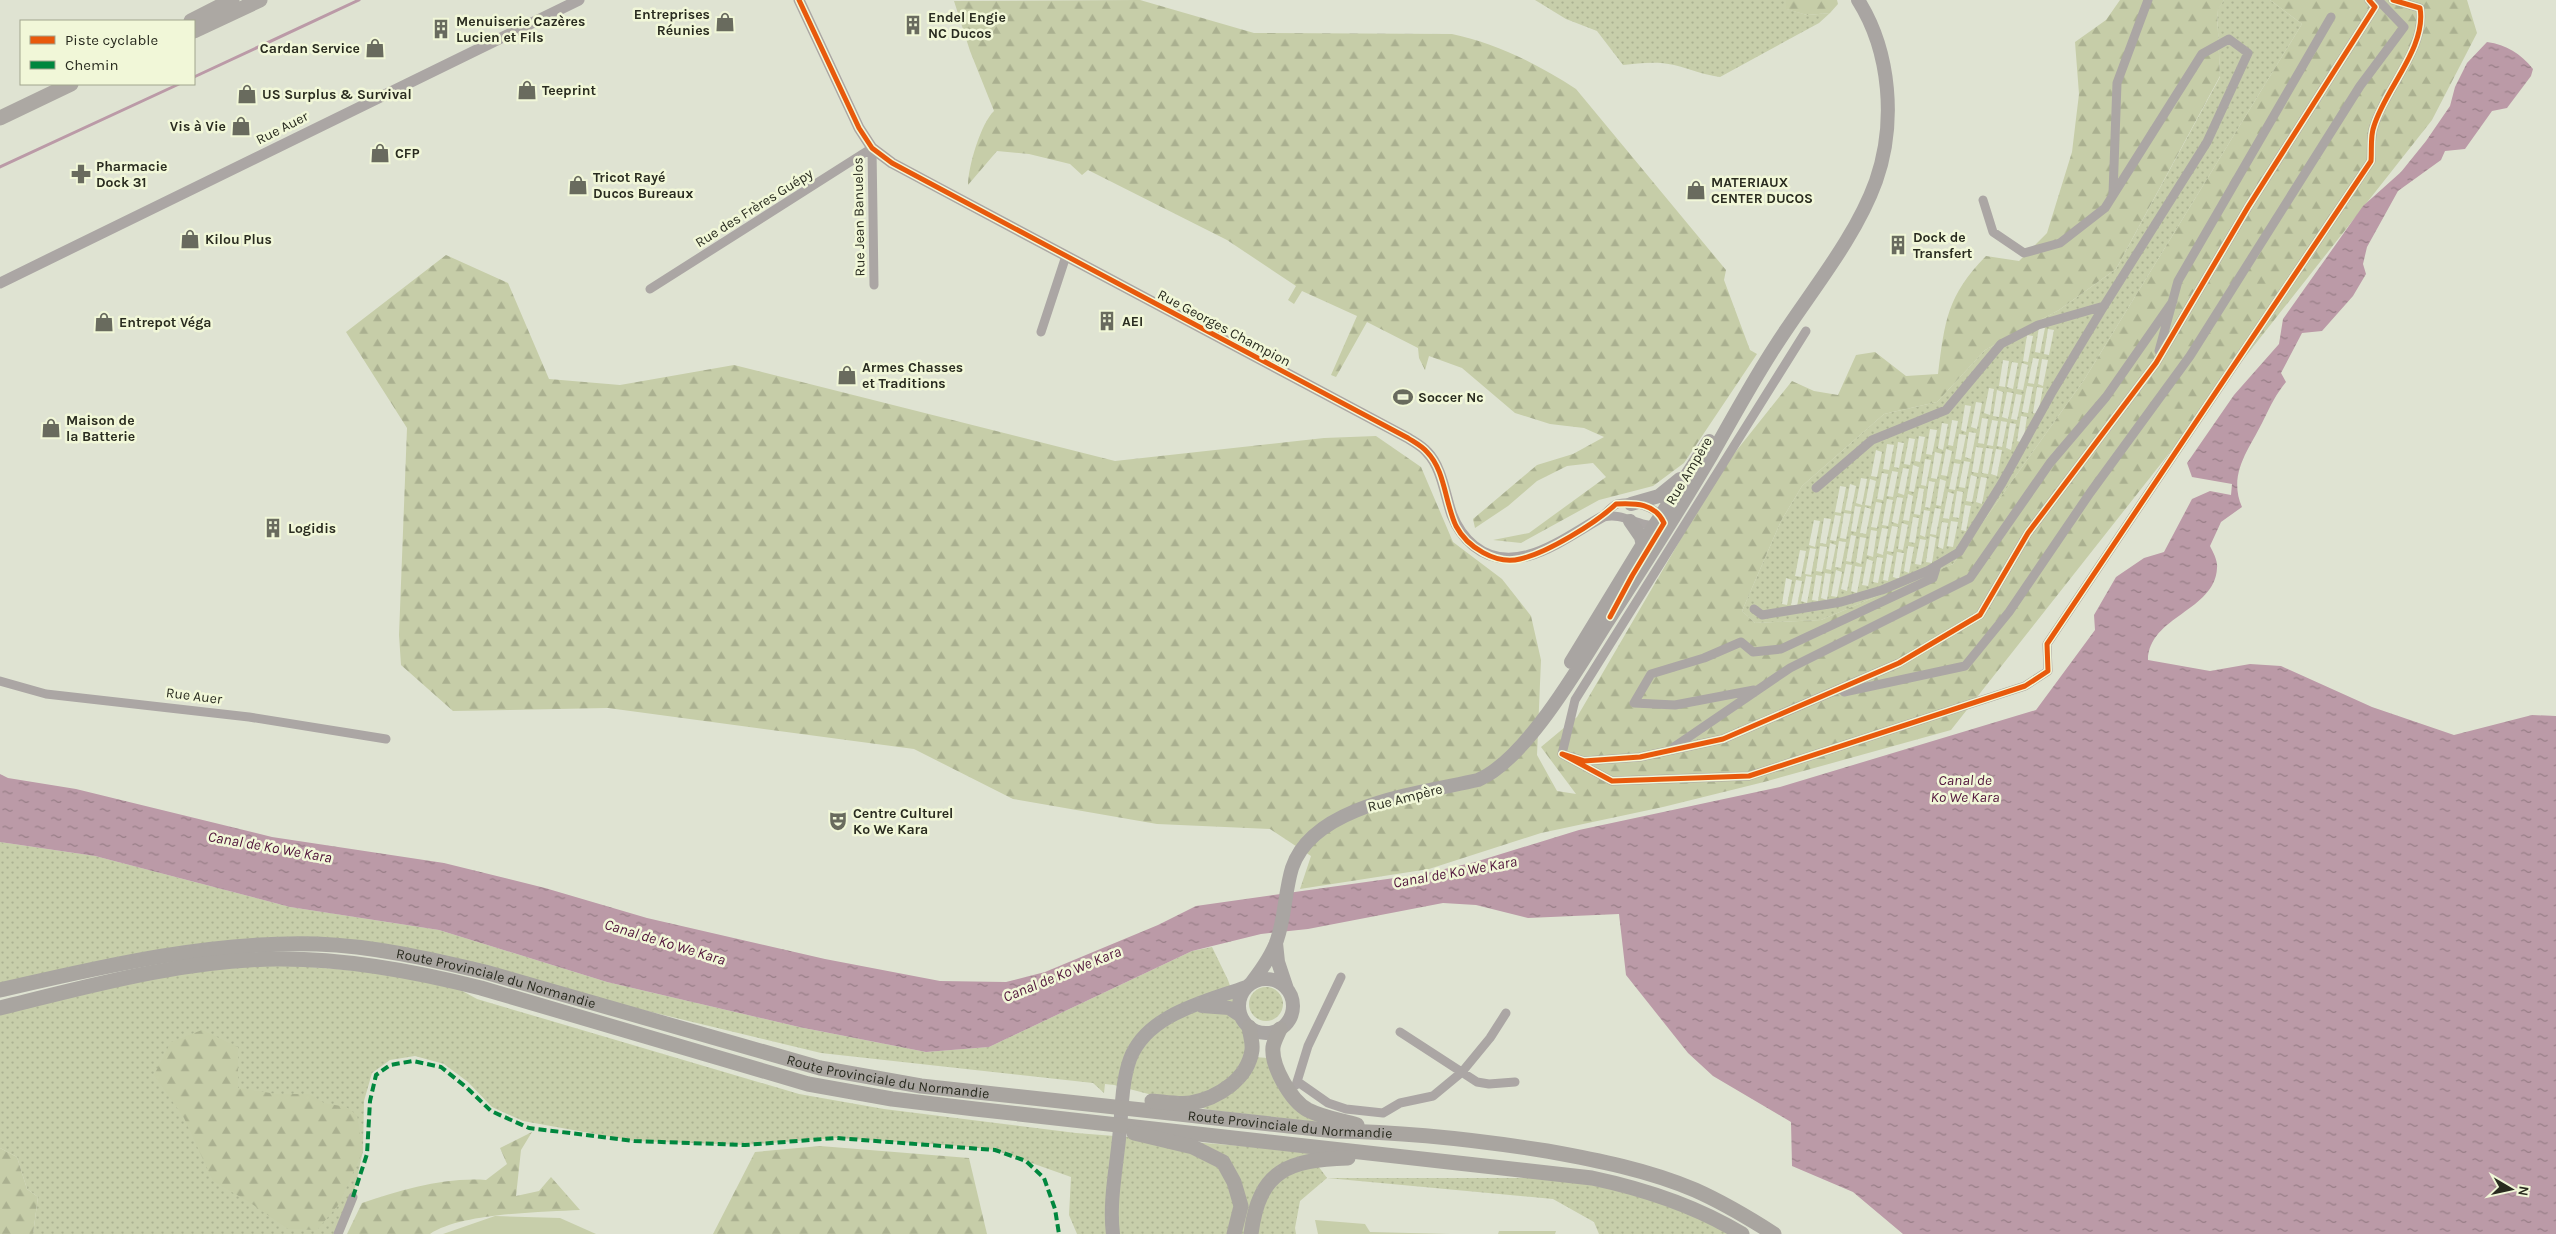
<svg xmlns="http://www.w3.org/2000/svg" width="2556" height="1234" font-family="Karla,sans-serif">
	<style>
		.grass { fill: url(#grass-dots); fill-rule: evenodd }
		.forest { fill: url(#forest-firs) }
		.pitch { fill: #c7ceaa }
		.water { fill: url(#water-ripples) }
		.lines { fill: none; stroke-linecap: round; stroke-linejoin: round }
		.stream { stroke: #bb9aa7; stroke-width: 3 }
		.minor { stroke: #aba6a4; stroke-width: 9 }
		.tertiary { stroke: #aba6a4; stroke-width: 11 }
		.secondary { stroke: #a9a5a2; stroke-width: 14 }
		.primary { stroke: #aca8a3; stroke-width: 15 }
		.trunk { stroke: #a9a5a0; stroke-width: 15 }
		.quiet { stroke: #00873e; stroke-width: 4; stroke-dasharray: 8 4; stroke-linecap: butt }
		.cycleway-casing { stroke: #f1f7d8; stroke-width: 8 }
		.cycleway { stroke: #e8590c; stroke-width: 5 }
		.labels { text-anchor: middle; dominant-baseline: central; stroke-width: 5; stroke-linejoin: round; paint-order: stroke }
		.poi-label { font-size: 14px; font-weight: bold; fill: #292b1f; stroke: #f1f7d8; text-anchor: start }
		.street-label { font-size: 14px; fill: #292b1f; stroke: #f1f7d8 }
		.water-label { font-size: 15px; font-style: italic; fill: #50133a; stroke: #f1f7d8 }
	</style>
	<defs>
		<pattern id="grass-dots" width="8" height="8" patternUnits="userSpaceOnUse" patternTransform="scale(1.25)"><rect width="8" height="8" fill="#c7ceaa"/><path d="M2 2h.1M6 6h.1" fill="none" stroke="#abb192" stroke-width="1.8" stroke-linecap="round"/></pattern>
		<pattern id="forest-firs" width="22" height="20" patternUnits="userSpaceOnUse" patternTransform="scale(1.25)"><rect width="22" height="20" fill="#c6cda8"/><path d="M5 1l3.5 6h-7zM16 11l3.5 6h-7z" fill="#aab090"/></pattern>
		<pattern id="water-ripples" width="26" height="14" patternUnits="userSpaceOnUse" patternTransform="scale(1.25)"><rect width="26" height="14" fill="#bb9aa7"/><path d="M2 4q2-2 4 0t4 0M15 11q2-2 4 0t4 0" fill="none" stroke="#987e87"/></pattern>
	</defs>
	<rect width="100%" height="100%" fill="#dfe3d2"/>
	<path class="grass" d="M1535,0H1786L1787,9L1807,15L1830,13L1819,23L1720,77C1704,75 1690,69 1674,65C1657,61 1640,63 1623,65L1597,31L1566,19Z
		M2224,0H2270L2302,24L2084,380L1953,564L1821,620L1755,623L1742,611L1781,521L1802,486L1884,414L1937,402L1985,350L2059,310L2116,269L2220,77L2217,10ZM2039,327L2045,328L2040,353L2035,352ZM2048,329L2054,330L2049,355L2044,354ZM2027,335L2033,336L2028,362L2023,361ZM2033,358L2039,359L2034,384L2028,383ZM2042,359L2048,360L2043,386L2038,384ZM2003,360L2009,361L2005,387L1999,386ZM2012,362L2018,363L2013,389L2007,387ZM2022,363L2028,365L2023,390L2017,389ZM2027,386L2033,387L2028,413L2022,412ZM2037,387L2043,388L2038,414L2033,413ZM1989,388L1994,389L1990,415L1984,413ZM1997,390L2003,392L1999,417L1993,416ZM2007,392L2013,393L2008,419L2002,417ZM2016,394L2022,395L2017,420L2011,419ZM1976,402L1982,403L1977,429L1971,427ZM1965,405L1971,406L1966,432L1961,430ZM2021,416L2027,417L2023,443L2017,441ZM1982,418L1988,419L1984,444L1978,443ZM1952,420L1958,421L1953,446L1948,445ZM1992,420L1998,421L1993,446L1987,445ZM2001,421L2007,422L2002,447L1997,446ZM1942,423L1948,424L1943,450L1938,448ZM2010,423L2016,424L2011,450L2006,448ZM1930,429L1937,430L1932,455L1926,454ZM1969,432L1976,433L1971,459L1965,457ZM1959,434L1966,435L1961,460L1955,459ZM1919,436L1925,437L1920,462L1915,461ZM1909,438L1915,439L1910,465L1904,464ZM1898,442L1904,443L1899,468L1894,467ZM1887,444L1894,445L1889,470L1883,469ZM1976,447L1983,448L1978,473L1972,472ZM1986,448L1993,449L1988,474L1982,473ZM1946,449L1952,451L1947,476L1941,475ZM1996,449L2002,450L1997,476L1991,474ZM1876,450L1882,452L1877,477L1871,476ZM1935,452L1942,454L1937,479L1931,478ZM1925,459L1931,460L1926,486L1921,485ZM1964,461L1970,462L1965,488L1959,487ZM1954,463L1960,464L1955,490L1949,489ZM1913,465L1919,467L1914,492L1909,491ZM1903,468L1909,469L1904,495L1898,493ZM1892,471L1898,472L1893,497L1887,496ZM1882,473L1888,474L1883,500L1877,499ZM1971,475L1977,477L1972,502L1966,501ZM1981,477L1987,478L1982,504L1976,502ZM1861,478L1867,479L1862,505L1856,503ZM1870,479L1876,481L1871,506L1865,505ZM1940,479L1946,481L1941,506L1936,505ZM1929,481L1935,482L1930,508L1925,507ZM1850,484L1856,486L1851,511L1845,510ZM1840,486L1846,487L1841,513L1835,512ZM1919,488L1924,489L1920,515L1914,514ZM1957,491L1963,492L1959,518L1953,517ZM1948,492L1954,494L1949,519L1943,518ZM1908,494L1913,496L1909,521L1903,520ZM1897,497L1903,498L1898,524L1892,522ZM1887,499L1893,500L1888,526L1882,525ZM1876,502L1882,503L1877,528L1871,527ZM1965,505L1971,506L1966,531L1961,530ZM1855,506L1861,507L1856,532L1851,531ZM1865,507L1871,509L1866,534L1860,533ZM1935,508L1941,509L1936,535L1930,534ZM1924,510L1930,511L1925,537L1920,535ZM1844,513L1851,514L1846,539L1840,538ZM1835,515L1841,516L1836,541L1830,540ZM1913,517L1919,518L1915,543L1909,542ZM1824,518L1831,519L1826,544L1820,543ZM1814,520L1820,521L1815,547L1809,545ZM1951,521L1958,522L1953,547L1947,546ZM1942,522L1948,523L1943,549L1938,547ZM1902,523L1908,525L1903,550L1898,549ZM1892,526L1898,527L1893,552L1887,551ZM1882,528L1888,529L1883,555L1877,553ZM1871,530L1877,531L1873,557L1867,555ZM1851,535L1856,536L1851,562L1846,561ZM1930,536L1936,538L1932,563L1926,562ZM1860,537L1866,538L1861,564L1856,562ZM1920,539L1926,540L1921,565L1915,564ZM1839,541L1846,542L1841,568L1835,567ZM1830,543L1836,545L1831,570L1826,569ZM1820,546L1827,547L1822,572L1816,571ZM1908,546L1914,547L1909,573L1904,571ZM1810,548L1816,549L1811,575L1805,574ZM1800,550L1806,551L1801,577L1795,576ZM1897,552L1904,553L1899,579L1893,577ZM1887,554L1893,556L1888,581L1883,580ZM1877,557L1883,558L1878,583L1873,582ZM1867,559L1873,561L1868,586L1862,585ZM1846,564L1852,565L1847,591L1841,589ZM1855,566L1862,567L1857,593L1851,591ZM1836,570L1842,572L1837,597L1831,596ZM1825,573L1831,574L1827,600L1821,598ZM1816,575L1822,576L1818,601L1812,600ZM1806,576L1812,577L1807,603L1801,601ZM1786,578L1792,580L1787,605L1782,604ZM1796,580L1802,581L1797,606L1791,605Z
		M0,842L95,856L290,907L439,930L607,982L799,1027L926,1052L989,1047L1192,951L1212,947L1228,980L1254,1057L1268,1058L1325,1123L1210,1110L1114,1085L1105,1084L1104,1093L1093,1083L821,1053L440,961L276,944L0,990Z
		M236,961L437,977L477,999L799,1094L884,1109L1076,1133L1307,1151L1327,1178H1592L1742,1234H1599L1594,1222L1553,1199L1327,1178L1300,1201L1295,1228L1296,1234H1077L1069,1215L1071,1177L995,1150L959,1146L836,1138L745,1145L634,1141L523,1121L492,1107L468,1082L444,1064L415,1056L390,1060L372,1073L364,1101L363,1151L353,1197L338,1234H33L38,1197L27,1189L17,1157L0,1148V1008Z
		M1249 1004a17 17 0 1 1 34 0a17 17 0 1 1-34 0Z"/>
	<path class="forest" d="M1140,0L1254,33L1452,34C1496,43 1539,65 1576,89L1726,270L1724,280L1750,350L1757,354L1684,463L1653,486L1599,500L1521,543L1493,540L1529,533L1606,477L1593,463L1567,466L1537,481L1508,506L1475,528L1473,519L1537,465L1573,454L1604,437L1584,428L1550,424L1515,413L1462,368L1429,356L1425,370L1419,358L1418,348L1367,322L1336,377L1331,375L1357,316L1302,291L1294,304L1288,300L1296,286L1227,240L1088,170L1082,175L1070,164L1029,154L997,151L968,185C968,167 981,123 994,111L970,51L954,1Z
		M1786,0H1837L1838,4L1830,13L1807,15L1786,9Z
		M2120,0H2224L2217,11L2220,76L2116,269L2059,310L1985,350L1937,402L1884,414L1802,486L1781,521L1742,611L1755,623L1821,620L1953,564L2084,380L2302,24L2270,0H2467L2477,33L2432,120L1951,730L1764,782L1663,807L1541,833L1429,869L1300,889L1311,856L1270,829L1157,824L1013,799L914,749L608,708L453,711L401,665L399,635L407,428L346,332L446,255L508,283L549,379L620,385L734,365L1115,461L1324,438L1376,436L1421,467L1453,542L1502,579L1531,616L1541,660L1537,755L1557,791L1576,794L1541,747L1577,717L1721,470L1792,381L1814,391L1838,395L1856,355L1875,352L1906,376L1938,374C1945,320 1947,296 1986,256L2019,261L2047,233L2072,152L2079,94L2075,42L2106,20Z
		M202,1030L238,1047V1088L277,1094H309L324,1103L346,1107L357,1115L363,1151L339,1204L317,1230L288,1229L249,1202L213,1181L184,1118L154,1075L171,1042Z
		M532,1132L521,1150L516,1196L539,1191L551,1177L580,1210C542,1212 461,1213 430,1234H347L362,1203C402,1190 444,1177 486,1180L507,1164L500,1148Z
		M820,1146L969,1158L987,1234H713L755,1152Z
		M0,1148L17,1157L27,1189L38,1197L33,1234H0Z"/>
	<path class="pitch" d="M495,1216L560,1218L596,1234H443Z
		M1315,1220L1365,1224L1370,1232L1451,1234H1318Z
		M1499,1231H1556L1555,1234H1498Z"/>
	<path class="water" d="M2487,42C2507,45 2520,53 2533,69L2531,76L2507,108L2492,111L2465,149L2445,151L2441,160L2398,191L2367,247L2363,264L2366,274L2353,296L2322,331L2302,333L2281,373L2286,382C2276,394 2271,405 2264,419C2251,447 2227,473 2242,507L2221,522L2210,546C2213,552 2218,561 2217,568C2215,611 2149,616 2148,660L2210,671L2250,664L2281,666L2372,707L2454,735L2532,715L2556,716V1234H1903L1853,1192L1792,1166L1791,1122L1713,1076L1688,1053L1626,975L1619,914L1528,918L1476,905L1443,903L1308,929L1261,934L1192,951L989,1047L926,1052L799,1027L607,982L439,930L290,907L95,856L0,842V774L8,778L76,789L272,837L444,863L545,888L647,918L825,959L940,981L1006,982L1045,972L1158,925L1196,906L1423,874L1475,862L1579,830L1780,787L2036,710L2095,630L2094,615L2116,577L2144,558L2164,552L2192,499L2210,491L2231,495L2232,484L2192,477L2187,463L2234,395L2279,344L2283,319L2363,206L2401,172L2426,141L2450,106L2455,87L2467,63Z"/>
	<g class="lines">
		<path class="stream" d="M194,77L359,0
			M0,167L179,84"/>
		<path class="minor" d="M2369,0L2375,7L2248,207L2156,363L2028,533L1980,615L1899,663L1723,739L1640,757L1584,761L1562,754L1612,781L1749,776L2025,686L2048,671L2047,644L2371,161C2372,150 2370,136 2374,126C2385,89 2427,47 2420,8L2393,0
			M872,148L874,285
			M2113,194L2117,83L2148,0
			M650,289L872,148
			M1041,332L1066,256
			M2159,351L2178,281L2331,17
			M1816,488L1872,440L1946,410L2001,344L2038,325L2104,306L2207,142L2248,53L2229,39L2202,54L2105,208L2060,243L2024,253L1993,232L1983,200
			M1602,517C1606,513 1612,506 1617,504C1631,500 1656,506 1663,520
			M1604,517C1624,512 1638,528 1659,525
			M1754,609L1762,615L1841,602L1882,590L1927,571L1959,552L2002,483L2051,394L2104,306
			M0,681L46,694L249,717L386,739
			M1754,690L1675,705L1634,703L1651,674L1704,658L1741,642L1753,652L1781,649L1933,578L1937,565
			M1844,692L1965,666L2009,612L2090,493L2190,356L2360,86L2404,27L2378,0
			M1674,747L1790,668L1970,578L2050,463L2106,397L2173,301
			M1562,754L1575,700L1806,331
			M1400,1032L1477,1082L1489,1084L1515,1082
			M1298,1082L1328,1103L1346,1109L1383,1113L1400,1103L1433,1096L1462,1072L1490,1038L1506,1013
			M1296,1085L1308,1046L1341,977
			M338,1234L353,1197"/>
		<path class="tertiary" d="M799,0L859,128L872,148L892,163L950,194L1408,438C1414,442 1422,446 1427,452C1442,467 1445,495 1452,515C1457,528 1463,537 1474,546C1515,579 1564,538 1602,517
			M0,283L579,0"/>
		<path class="secondary" d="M1631,504L1659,496L1680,479
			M1630,521L1641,537L1643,546
			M1571,662L1654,526L1709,441
			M1276,943L1278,962L1287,989
			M1239 1006a27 27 0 1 1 54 0a27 27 0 1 1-54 0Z
			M1252,982C1262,969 1272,955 1277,940C1285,917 1285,891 1292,868C1313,804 1421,793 1478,780C1525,760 1577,670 1604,627C1641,570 1677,514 1711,456C1731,421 1750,386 1771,353C1805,298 1854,242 1876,181C1896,124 1891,52 1858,0
			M1202,1006L1229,1008L1241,1016
			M1113,1234C1109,1204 1116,1169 1119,1139C1122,1113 1121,1084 1130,1059C1147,1014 1205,1002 1246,987"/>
		<path class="primary" d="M191,21L232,0
			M194,31L260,0
			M0,118L71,84"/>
		<g class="trunk">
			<path id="s1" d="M0,990C104,966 210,941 317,944C374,946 430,959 485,972L820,1068L921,1086L1335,1131C1406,1132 1478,1140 1547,1151C1597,1160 1648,1170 1695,1190C1722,1202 1749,1218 1774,1234"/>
			<path d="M0,1008C89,986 183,960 275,959C344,958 414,971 481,988L808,1084L892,1099L975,1109L1592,1178C1644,1189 1696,1206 1742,1234"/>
			<path d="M1280,1029C1278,1034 1274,1041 1273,1047C1271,1066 1291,1101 1308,1110C1324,1118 1340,1120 1357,1125"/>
			<path d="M1152,1101C1164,1102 1180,1105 1191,1103C1218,1098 1248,1079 1252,1050C1253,1043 1250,1034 1249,1027"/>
			<path d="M1134,1133L1193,1147L1223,1162L1234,1182L1241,1206L1234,1234"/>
			<path d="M1251,1234C1259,1170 1288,1160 1348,1158"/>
		</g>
		<path class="quiet" d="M353,1197L367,1154L370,1101L376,1075L390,1065L413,1061L441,1067L466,1087L491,1111L529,1128L634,1141L745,1145L836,1138L995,1150L1026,1161L1044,1178L1055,1209L1059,1234"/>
		<defs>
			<path id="cycleway" d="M799,0L859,128L872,148L892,163L950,194L1408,438C1414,442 1422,446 1427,452C1445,470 1445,503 1456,526C1467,547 1496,565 1520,559C1547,553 1596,523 1616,504C1635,503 1655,503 1664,523L1632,576L1610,617
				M2369,0L2375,7L2248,207L2156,363L2028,533L1980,615L1899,663L1723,739L1640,757L1584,761L1562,754L1612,781L1749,776L2025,686L2048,671L2047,644L2371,161C2372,150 2370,136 2374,126C2385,89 2427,47 2420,8L2393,0"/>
		</defs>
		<use href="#cycleway" class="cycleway-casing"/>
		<use href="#cycleway" class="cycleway"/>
	</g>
	<defs>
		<symbol id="shop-bare" viewBox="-9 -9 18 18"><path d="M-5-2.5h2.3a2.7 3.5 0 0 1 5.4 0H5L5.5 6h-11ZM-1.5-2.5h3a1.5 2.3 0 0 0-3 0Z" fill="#696b5e" stroke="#f1f7d8" stroke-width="2.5" paint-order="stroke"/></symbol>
		<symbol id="building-bare" viewBox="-9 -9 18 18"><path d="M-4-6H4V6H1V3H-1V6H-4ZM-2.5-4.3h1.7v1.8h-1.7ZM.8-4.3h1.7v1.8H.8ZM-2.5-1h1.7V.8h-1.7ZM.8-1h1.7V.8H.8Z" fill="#696b5e" stroke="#f1f7d8" stroke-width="2.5" paint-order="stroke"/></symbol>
		<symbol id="pharmacy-bare" viewBox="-9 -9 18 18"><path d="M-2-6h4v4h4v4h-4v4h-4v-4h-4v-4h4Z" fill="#696b5e" stroke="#f1f7d8" stroke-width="2.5" paint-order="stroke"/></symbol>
		<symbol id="stadium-bare" viewBox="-9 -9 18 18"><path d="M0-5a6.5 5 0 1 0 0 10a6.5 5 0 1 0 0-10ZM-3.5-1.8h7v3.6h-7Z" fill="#696b5e" stroke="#f1f7d8" stroke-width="2.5" paint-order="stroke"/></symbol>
		<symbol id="theatre-bare" viewBox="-9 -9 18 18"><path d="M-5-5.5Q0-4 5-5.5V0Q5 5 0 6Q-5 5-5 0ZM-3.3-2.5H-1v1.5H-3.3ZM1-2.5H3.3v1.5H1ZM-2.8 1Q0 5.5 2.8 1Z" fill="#696b5e" stroke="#f1f7d8" stroke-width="2.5" paint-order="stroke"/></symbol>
	</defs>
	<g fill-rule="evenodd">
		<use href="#shop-bare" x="711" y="8" width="28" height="28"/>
		<use href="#building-bare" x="899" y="11" width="28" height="28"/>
		<use href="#building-bare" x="427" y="15" width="28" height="28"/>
		<use href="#shop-bare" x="361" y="34" width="28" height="28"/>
		<use href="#shop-bare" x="513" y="76" width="28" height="28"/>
		<use href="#shop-bare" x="233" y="80" width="28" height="28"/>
		<use href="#shop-bare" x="227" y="112" width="28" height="28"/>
		<use href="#shop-bare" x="366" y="139" width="28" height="28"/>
		<use href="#pharmacy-bare" x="67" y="160" width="28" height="28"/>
		<use href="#shop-bare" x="564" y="171" width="28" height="28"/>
		<use href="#shop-bare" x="1682" y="176" width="28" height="28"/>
		<use href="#shop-bare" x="176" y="225" width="28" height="28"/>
		<use href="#building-bare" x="1884" y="231" width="28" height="28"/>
		<use href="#building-bare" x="1093" y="307" width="28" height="28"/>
		<use href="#shop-bare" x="90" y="308" width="28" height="28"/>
		<use href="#shop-bare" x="833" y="361" width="28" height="28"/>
		<use href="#stadium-bare" x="1389" y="383" width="28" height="28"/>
		<use href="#shop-bare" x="37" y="414" width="28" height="28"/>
		<use href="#building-bare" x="259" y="514" width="28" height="28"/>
		<use href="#theatre-bare" x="824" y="807" width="28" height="28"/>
	</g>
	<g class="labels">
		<g class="poi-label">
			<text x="710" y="14" text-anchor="end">Entreprises<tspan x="710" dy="16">Réunies</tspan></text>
			<text x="928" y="17">Endel Engie<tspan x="928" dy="16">NC Ducos</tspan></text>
			<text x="456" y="21">Menuiserie Cazères<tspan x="456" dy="16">Lucien et Fils</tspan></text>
			<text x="360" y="48" text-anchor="end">Cardan Service</text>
			<text x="542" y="90">Teeprint</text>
			<text x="262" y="94">US Surplus &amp; Survival</text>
			<text x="226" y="126" text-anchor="end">Vis à Vie</text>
			<text x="395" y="153">CFP</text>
			<text x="96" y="166">Pharmacie<tspan x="96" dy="16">Dock 31</tspan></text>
			<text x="593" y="177">Tricot Rayé<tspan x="593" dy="16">Ducos Bureaux</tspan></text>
			<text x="1711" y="182">MATERIAUX<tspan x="1711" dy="16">CENTER DUCOS</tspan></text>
			<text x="1913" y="237">Dock de<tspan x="1913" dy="16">Transfert</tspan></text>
			<text x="205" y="239">Kilou Plus</text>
			<text x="1122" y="321">AEI</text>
			<text x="119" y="322">Entrepot Véga</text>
			<text x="862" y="367">Armes Chasses<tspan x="862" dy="16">et Traditions</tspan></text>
			<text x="1418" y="397">Soccer Nc</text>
			<text x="66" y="420">Maison de<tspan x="66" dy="16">la Batterie</tspan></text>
			<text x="288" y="528">Logidis</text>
			<text x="853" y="813">Centre Culturel<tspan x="853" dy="16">Ko We Kara</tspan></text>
		</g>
		<g class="street-label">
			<text transform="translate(282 128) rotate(-27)">Rue Auer</text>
			<text transform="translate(754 208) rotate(-32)">Rue des Frères Guépy</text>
			<text transform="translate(859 217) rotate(-91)">Rue Jean Banuelos</text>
			<text transform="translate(1224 328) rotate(28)">Rue Georges Champion</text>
			<text transform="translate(1689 471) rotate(-59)">Rue Ampère</text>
			<text transform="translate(194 696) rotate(7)">Rue Auer</text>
			<text transform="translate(1405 798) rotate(-14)">Rue Ampère</text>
			<text stroke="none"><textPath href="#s1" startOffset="504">Route Provinciale du Normandie</textPath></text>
			<text stroke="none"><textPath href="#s1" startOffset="909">Route Provinciale du Normandie</textPath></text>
			<text stroke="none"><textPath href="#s1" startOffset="1314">Route Provinciale du Normandie</textPath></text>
		</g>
		<g class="water-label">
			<text x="1965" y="780">Canal de<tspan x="1965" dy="17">Ko We Kara</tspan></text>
			<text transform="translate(270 847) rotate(10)">Canal de Ko We Kara</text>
			<text transform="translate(1455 872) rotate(-10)">Canal de Ko We Kara</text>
			<text transform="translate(665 942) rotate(17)">Canal de Ko We Kara</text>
			<text transform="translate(1062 974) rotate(-22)">Canal de Ko We Kara</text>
		</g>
	</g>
	<rect x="20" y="20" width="175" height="65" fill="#f1f7d8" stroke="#a1a58e"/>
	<rect x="30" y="36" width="25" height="8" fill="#e8590c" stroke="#a1a58e"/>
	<text x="65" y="45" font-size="15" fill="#292b1f">Piste cyclable</text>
	<rect x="30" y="61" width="25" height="8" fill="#00873e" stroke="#a1a58e"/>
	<text x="65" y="70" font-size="15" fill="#292b1f">Chemin</text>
	<g transform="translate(2511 1189) rotate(99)" stroke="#f1f7d8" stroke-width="4" paint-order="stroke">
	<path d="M0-4L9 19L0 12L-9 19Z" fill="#292b1f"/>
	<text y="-8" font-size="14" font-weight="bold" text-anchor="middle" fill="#292b1f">N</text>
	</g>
</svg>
